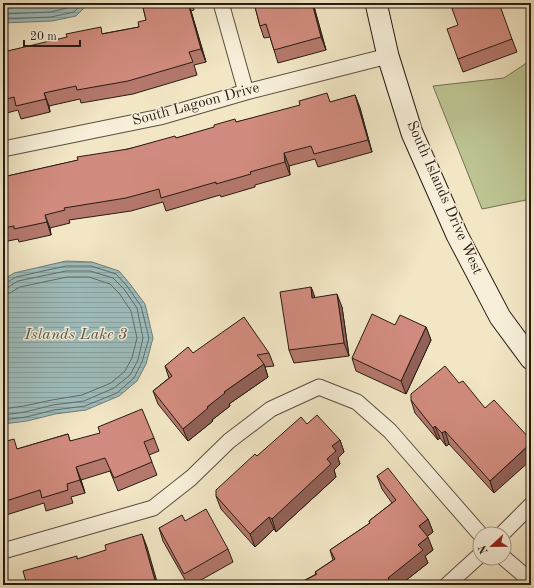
<svg xmlns="http://www.w3.org/2000/svg" width="534" height="588" font-family="'Old Standard TT',serif">
	<style>
		.park { fill: #bdc492; stroke: #727052 }
		.water { fill: url(#water-rules); stroke: #6e7d79 }
		.lines { fill: none; stroke-linecap: round; stroke-linejoin: round }
		.shore { stroke: #626c68; stroke-width: 1 }
		.street-casing { stroke: #5a4e40; stroke-width: 17 }
		.secondary-casing { stroke: #271c13; stroke-width: 23 }
		.street { stroke: #f7efd9; stroke-width: 15 }
		.secondary { stroke: #f7efd9; stroke-width: 21 }
		.wall { fill: #b4786c; stroke: #271c13 }
		.shaded-wall { fill: #926158; stroke: #271c13 }
		.building { fill: #d18b7e; stroke: #271c13 }
		.labels { text-anchor: middle; dominant-baseline: central; stroke-width: 3; stroke-linejoin: round; paint-order: stroke }
		.street-label { font-size: 15px; fill: #271c13; stroke: #f7efd9 }
		.water-label { font-size: 16px; font-style: italic; fill: #51544e; stroke: #f7efd9 }
	</style>
	<defs>
		<pattern id="water-rules" width="6" height="5" patternUnits="userSpaceOnUse"><rect width="6" height="5" fill="#9ebdbd"/><path d="M0 2.5h6" fill="none" stroke="#88a2a2"/></pattern>
	</defs>
	<rect width="100%" height="100%" fill="#f2e6c5"/>
	<filter id="stains"><feTurbulence type="fractalNoise" baseFrequency=".005" numOctaves="4"/><feColorMatrix values="0 0 0 0 .2 0 0 0 0 .09 0 0 0 0 .02 0 0 0 .5 -.17"/></filter>
	<radialGradient id="worn" r=".72"><stop offset=".6" stop-color="#630" stop-opacity="0"/><stop offset="1" stop-color="#630" stop-opacity=".3"/></radialGradient>
	<path class="park" d="M531,60V199L482,209L433,86L504,78Z"/>
	<path class="water" d="M3,3H89L76,16L52,21L3,23Z
		M66,261L92,262L119,271L130,284L145,304L153,338L146,364L137,381L119,396L86,410L55,414L27,421L3,424V280L14,273Z"/>
	<g class="lines">
		<path class="shore" d="M3,8L50,6L63,3
			M3,14L51,12L71,7L76,3
			M3,19L51,17L74,12L83,3
			M3,283H6L16,277L66,266H91L116,274L127,286L141,306L149,338L142,362L134,378L117,393L85,406L54,410L26,417L3,420
			M3,288L8,287L18,281L66,271H90L113,278L124,289L137,308L143,338L138,360L130,375L114,388L84,401L53,405L25,412L3,415
			M3,294L10,293L20,287L67,277H89L110,284L119,293L131,311L137,338L132,358L125,371L111,383L82,395L52,400L24,406L3,409"/>
		<defs>
			<path id="street" d="M221,3L246,92
				M3,149L160,117L246,92L388,56
				M502,534L531,505
				M3,551L153,508L191,478L229,441L271,409L319,387L357,402L390,431L480,534
				M504,558L531,581
				M447,585L480,555"/>
			<path id="secondary" d="M376,3L388,56L412,133L457,235L500,317L531,359"/>
		</defs>
		<use href="#street" class="street-casing"/>
		<use href="#secondary" class="secondary-casing"/>
		<use href="#street" class="street"/>
		<use href="#secondary" class="secondary"/>
	</g>
	<path class="wall" d="M142,3H193L194,10L191,11L206,62L194,65L197,75L133,94L81,103L80,99L49,106L50,112L21,119L18,110L3,114V52L139,27L146,20Z
		M254,3H313L326,50L278,63L270,37L264,38L260,26Z
		M458,25L512,39L517,52L463,72L458,59Z
		M355,95L360,108L372,152L318,167L315,159L289,166L290,175L255,185V187L221,197L220,195L166,211L163,202L131,211L69,220L70,223L50,228L51,235L19,242L18,239L3,242V177L128,149L176,138L236,122L331,102Z
		M311,287L315,298L342,307L349,356L294,363L289,350Z
		M395,325L426,327L431,340L406,394L356,371L352,358Z
		M193,353H269L274,366L265,367L268,377L229,404L230,406L212,420L213,421L188,441L158,404L153,391L169,378L165,366Z
		M459,383L494,493L449,444L446,446L440,438L438,440L415,413L411,400Z
		M307,424L340,440L344,452L338,458L340,464L334,470L336,477L276,532L274,529L255,547L221,509L216,496L257,456Z
		M68,434L70,441L154,438L159,451L149,455L157,475L118,491L110,471L81,480L85,493L71,497L73,503L46,511L44,503L3,516V442L17,449Z
		M377,476L428,519L433,532L427,536L433,550L425,556L428,563L400,585H296L316,574L315,572L333,560L330,550L370,523L369,521L392,503L382,489Z
		M185,521L228,549L233,562L192,585H188L163,541L159,528Z"/>
	<path class="shaded-wall" d="M188,3L191,11L206,62L201,49Z
		M312,3H313L326,50L321,37Z
		M44,93L49,106L50,112L46,99Z
		M355,95L360,108L372,152L368,140Z
		M284,153L289,166L290,175L285,162Z
		M45,215L50,228L51,235L47,222Z
		M311,287L316,300L312,298Z
		M337,294L342,307L349,356L344,343Z
		M426,327L431,340L406,394L401,381Z
		M264,364L268,377L229,404L230,406L212,420L213,421L188,441L183,429L224,392Z
		M435,426L440,438L438,440L433,428Z
		M445,431L449,444L446,446L442,433Z
		M340,440L344,452L338,458L340,464L334,470L336,477L276,532L272,519L327,459L332,446Z
		M531,443V460L494,493L490,481Z
		M76,467L81,480L85,493L80,480Z
		M269,517L274,529L255,547L250,534Z
		M428,519L433,532L424,539L419,526Z
		M142,534L147,547L158,585H157L156,584Z
		M428,537L433,550L425,556L428,563L400,585H382L418,545Z"/>
	<path class="building" d="M142,3H188L201,49L189,52L193,62L128,81L77,90L76,86L44,93L46,99L16,106L14,97L3,100V52L67,37L66,34L101,27L102,34L139,27L138,22L146,20Z
		M254,3H312L321,37L274,50L266,24L260,26Z
		M450,3H499L512,39L458,59L447,29L458,25Z
		M327,93L330,102L355,95L368,140L314,154L311,146L284,153L285,162L250,172L251,174L216,184V182L161,198L159,189L126,198L64,208L65,210L45,215L47,222L14,229V226L3,228V177L78,160L77,157L128,149L175,136L176,138L214,127V125L235,119L236,122L300,105L299,101Z
		M311,287L312,298L337,294L344,343L289,350L280,292Z
		M372,314L395,325L400,315L426,327L401,381L352,358Z
		M244,317L269,353L257,355L264,364L224,392L225,393L207,407L208,408L183,429L153,391L172,376L165,366L188,347L193,353Z
		M445,366L459,383L463,381L485,408L494,400L531,440V443L490,481L445,431L442,433L435,426L433,428L411,400V394Z
		M142,409L154,438L144,442L152,462L114,478L105,458L76,467L80,480L67,484L68,490L42,498L40,490L3,502V442L14,439L17,449L68,434L70,441L100,433L98,427Z
		M317,415L340,440L332,446L336,451L327,459L331,464L272,519L269,517L250,534L216,496V490L255,454L257,456L301,417L307,424Z
		M388,468L428,519L419,526L428,537L418,545L423,550L388,578L389,580L382,585H296L317,574L315,572L335,559L330,550L370,523L369,521L396,500L377,476Z
		M206,509L228,549L184,574L159,528L182,515L185,521Z
		M142,534L156,584L152,585H27L23,571L77,556V559L106,550L105,545Z"/>
	<g class="labels">
		<g class="street-label">
			<text transform="translate(196 105) rotate(-15)">South Lagoon Drive</text>
			<text transform="translate(444 198) rotate(66)">South Islands Drive West</text>
		</g>
		<g class="water-label">
			<text x="76" y="335">Islands Lake 3</text>
		</g>
	</g>
	<rect width="534" height="588" fill="none" stroke="#f2e6c5" stroke-width="16"/>
	<rect x="4" y="4" width="526" height="580" fill="none" stroke="#271c13" stroke-width="2"/>
	<rect x="8" y="8" width="518" height="572" fill="none" stroke="#271c13"/>
	<g transform="translate(492 546) rotate(248)"><circle r="19" fill="#f7efd9" stroke="#a49b8a"/>
	<path d="M0-3L7 15L0 10L-7 15Z" fill="#8f2418"/>
	<text y="-6" font-size="11" font-weight="bold" text-anchor="middle" fill="#271c13">N</text>
	</g>
	<path d="M24 40v6h56v-6" fill="none" stroke="#271c13" stroke-width="2"/>
	<text x="30" y="40" font-size="12" fill="#271c13" stroke="#f7efd9" stroke-width="3" paint-order="stroke">20 m</text>
	<rect width="100%" height="100%" filter="url(#stains)"/>
	<rect width="100%" height="100%" fill="url(#worn)"/>
</svg>
